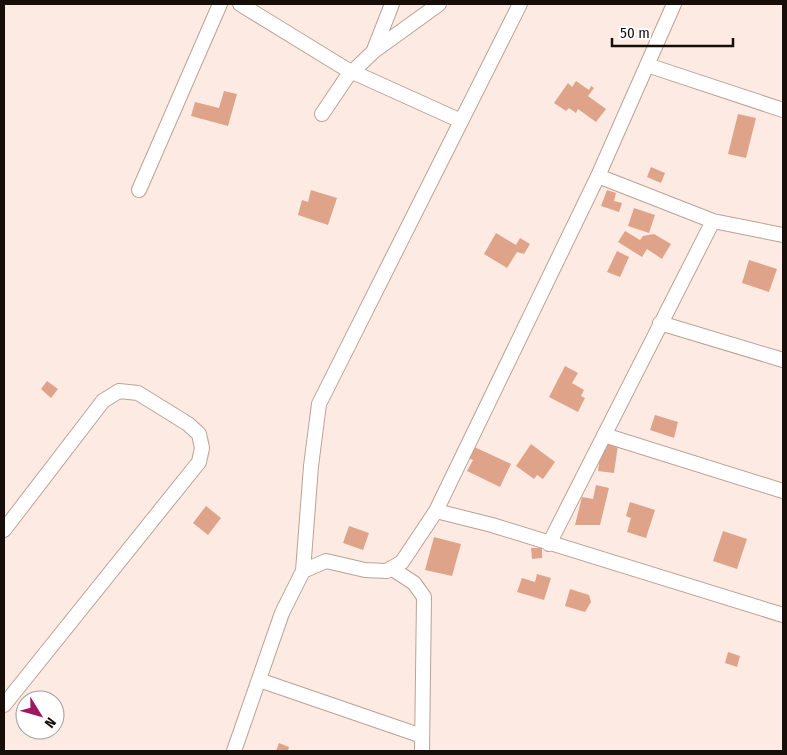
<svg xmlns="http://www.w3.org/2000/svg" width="787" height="755" font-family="'Fira Sans Condensed',sans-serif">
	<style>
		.building { fill: #dea389 }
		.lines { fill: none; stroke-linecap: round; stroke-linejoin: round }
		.street-casing { stroke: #bda195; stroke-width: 16 }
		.street { stroke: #fff; stroke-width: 14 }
	</style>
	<rect width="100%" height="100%" fill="#fdebe3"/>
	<path class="building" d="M576,81L589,90L591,86L594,88L588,96L606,109L596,122L578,109L576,113L569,108L566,111L554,103L568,83L572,87Z
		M224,91L237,94L228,126L191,116L195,102L219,108Z
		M738,114L756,118L746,158L728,154Z
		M651,167L665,173L661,183L647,177Z
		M311,190L337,198L328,225L298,215L302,200L308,202Z
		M607,190L616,193L614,201L622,203L619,212L601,206Z
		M634,208L655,215L649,233L628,226Z
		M625,231L640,240L643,236L654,234L671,244L662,259L647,249L642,257L618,242Z
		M496,233L516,245L520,238L530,244L524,254L517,252L507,268L484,254Z
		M617,251L629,257L620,277L607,272Z
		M749,260L777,269L769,292L742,283Z
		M565,366L578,373L572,383L584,390L581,396L585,398L578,412L549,397Z
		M47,381L58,389L51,398L41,389Z
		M655,415L678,422L674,438L650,430Z
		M602,442L618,445L614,473L598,471Z
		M531,444L555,462L543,479L537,475L534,479L516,466Z
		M470,445L511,464L500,487L467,471L473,460L464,456Z
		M596,485L609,488L600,525H575L582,497L593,499Z
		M630,502L655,510L646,538L627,532L631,518L626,516Z
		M206,506L221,518L208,535L193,523Z
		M349,526L369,533L363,550L343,543Z
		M723,531L747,539L737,569L713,561Z
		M434,537L461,544L452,576L425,570Z
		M531,548H542V558L532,559Z
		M537,574L551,578L544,600L517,592L522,578L535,582Z
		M570,589L589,595L591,602L585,612L565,606Z
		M728,652L740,656L737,667L725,663Z
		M279,743L289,747L288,751H276Z"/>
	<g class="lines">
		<defs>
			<path id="street" d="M240,4L346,69L461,121
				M374,50L392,4
				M647,65L783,110
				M322,114L347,77L374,51L439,4
				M598,176L713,221L783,235
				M139,190L220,4
				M660,323L783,360
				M604,435L783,491
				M436,511L492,525L783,615
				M4,530L103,401L119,391L138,393L188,424L199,434L202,448L199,462L4,705
				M549,544L713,221
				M391,568L414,583L424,597L422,751
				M303,571L311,466L319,404L520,4
				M259,680L422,736
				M234,751L282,613L303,571L326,561L365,570L387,571L402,562L436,511L598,176L674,4"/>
		</defs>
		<use href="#street" class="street-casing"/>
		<use href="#street" class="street"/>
	</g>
	<rect width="787" height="755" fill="none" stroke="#170d09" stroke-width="10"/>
	<g transform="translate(40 715) rotate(127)"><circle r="24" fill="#ffffff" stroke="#a29e9d"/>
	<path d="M0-4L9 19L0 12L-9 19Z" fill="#a11661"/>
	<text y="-8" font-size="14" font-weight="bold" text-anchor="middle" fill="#170d09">N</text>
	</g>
	<path d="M612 38v8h121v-8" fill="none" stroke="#170d09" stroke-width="2.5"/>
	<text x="620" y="38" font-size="15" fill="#170d09" stroke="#ffffff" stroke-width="4" paint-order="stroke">50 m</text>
</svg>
